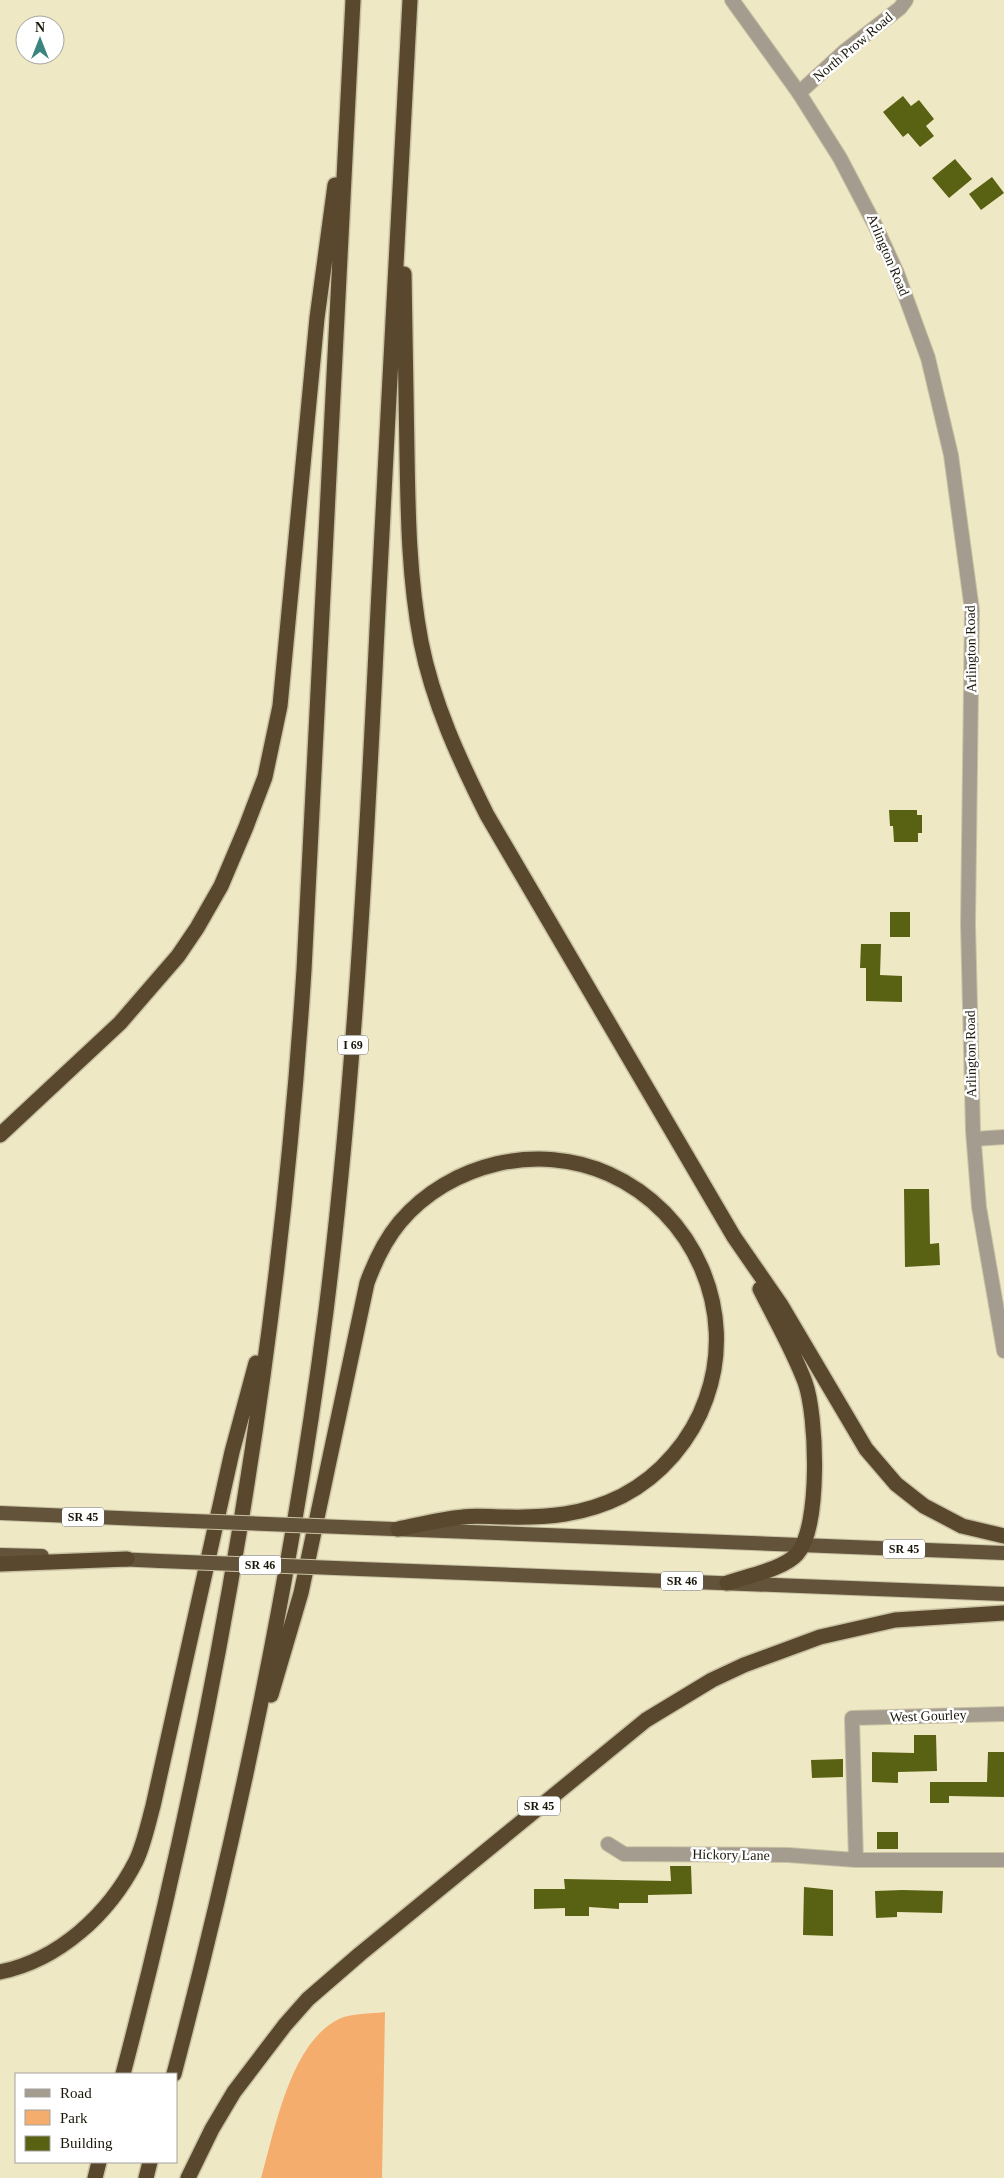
<svg xmlns="http://www.w3.org/2000/svg" width="1004" height="2178" font-family="Georgia,serif">
	<style>
		.green { fill: #f5ad6e }
		.building { fill: #586212 }
		.lines { fill: none; stroke-linecap: round; stroke-linejoin: round }
		.minor-casing { stroke: #c9c2a3; stroke-width: 16 }
		.tertiary-casing { stroke: #c9c2a3; stroke-width: 16 }
		.trunk-casing { stroke: #c9c2a3; stroke-width: 16 }
		.motorway-casing { stroke: #c9c2a3; stroke-width: 18 }
		.minor { stroke: #a49c8f; stroke-width: 14 }
		.tertiary { stroke: #a49c8f; stroke-width: 14 }
		.trunk { stroke: #62533a; stroke-width: 14 }
		.motorway { stroke: #59482d; stroke-width: 15 }
		.trunk-bridge-casing { stroke: #c9c2a3; stroke-width: 16; stroke-linecap: butt }
		.trunk-bridge { stroke: #62533a; stroke-width: 14 }
		.labels { text-anchor: middle; dominant-baseline: central; stroke-width: 5; stroke-linejoin: round; paint-order: stroke }
		.shield { fill: #fff; stroke: #5f5d54; stroke-width: 1 }
		.shield-label { font-size: 12px; font-weight: bold; fill: #1a170a }
		.street-label { font-size: 14px; fill: #1a170a; stroke: #fff }
	</style>
	<rect width="100%" height="100%" fill="#efe8c5"/>
	<path class="green" d="M385,2012L382,2178H261C275,2130 290,2043 339,2019C351,2013 371,2014 385,2012Z"/>
	<path class="building" d="M903,96L911,106L919,100L934,119L926,126L934,136L920,147L908,133L903,137L883,112Z
		M955,159L972,179L949,198L932,178Z
		M992,177L1004,193L981,210L969,194Z
		M889,810H917V815H922V833H918V842H894L893,826H890Z
		M890,912H910V937H890Z
		M861,944H881L880,975L902,976V1002L866,1001V968H860Z
		M904,1189H929L930,1244L939,1243L940,1265L905,1267Z
		M914,1735H936L937,1771L898,1772V1783L872,1782V1752L914,1753Z
		M988,1752H1004V1797L949,1796V1803H930V1782H987Z
		M843,1759V1777L812,1778L811,1760Z
		M877,1832H898V1849H877Z
		M670,1866H691L692,1894L648,1895V1903H619V1909L589,1907V1916H565V1908L534,1909V1889H565L564,1879L671,1881Z
		M804,1887L833,1890V1936L803,1935Z
		M902,1890L943,1891L942,1913L897,1912V1917L876,1918L875,1891Z"/>
	<g class="lines">
		<defs>
			<path id="minor" d="M799,93L846,50L900,8L906,0
				M974,1139L1004,1137
				M1004,1714L852,1718L856,1860H1004
				M608,1844L624,1854L788,1855L856,1860"/>
			<path id="tertiary" d="M732,0L799,93L840,158L876,227L897,273L928,358L951,455L972,610L968,924L973,1131L979,1207L1004,1351"/>
			<path id="trunk" d="M0,1513L167,1520
				M367,1528L1004,1553
				M0,1555L42,1556
				M116,1559L160,1561
				M360,1569L1004,1594"/>
			<path id="motorway" d="M404,274C405,334 406,393 407,453C408,516 409,579 421,642C433,703 459,759 487,815L734,1237L781,1305L866,1449L896,1484L924,1506L962,1526L1004,1536
				M0,1135L120,1023L178,956L197,928L221,886L246,827L265,777L280,706L317,318L335,185
				M0,1564L127,1559
				M727,1583C747,1576 784,1569 797,1554C821,1527 817,1415 805,1382C793,1350 775,1319 760,1289
				M271,1695L301,1593L367,1283C375,1261 385,1240 400,1222C450,1163 538,1142 609,1174C694,1212 738,1311 706,1399C692,1439 661,1476 622,1496C584,1515 547,1518 505,1517C491,1517 476,1515 463,1517C441,1519 419,1525 398,1529
				M0,1972C59,1960 109,1914 136,1861C144,1844 148,1824 153,1806L232,1452L256,1363
				M123,2074C218,1713 280,1343 304,970L353,0
				M174,2074C240,1823 293,1569 326,1311C354,1085 366,858 377,630C388,420 398,210 410,0
				M95,2178L99,2162
				M146,2178L150,2162
				M188,2178L212,2129L234,2092L285,2025L308,1999L360,1954L646,1720L712,1680L744,1665L820,1637L895,1620L1004,1613"/>
		</defs>
		<use href="#minor" class="minor-casing"/>
		<use href="#tertiary" class="tertiary-casing"/>
		<use href="#trunk" class="trunk-casing"/>
		<use href="#motorway" class="motorway-casing"/>
		<use href="#minor" class="minor"/>
		<use href="#tertiary" class="tertiary"/>
		<use href="#trunk" class="trunk"/>
		<use href="#motorway" class="motorway"/>
		<defs>
			<path id="trunk-bridge" d="M167,1520L367,1528
				M160,1561L360,1569"/>
		</defs>
		<use href="#trunk-bridge" class="trunk-bridge-casing"/>
		<use href="#trunk-bridge" class="trunk-bridge"/>
	</g>
	<g class="labels">
		<g class="shield">
			<rect x="338" y="1035.5" width="30" height="19" rx="4"/>
			<rect x="62" y="1507.5" width="42" height="19" rx="4"/>
			<rect x="883" y="1539.5" width="42" height="19" rx="4"/>
			<rect x="239" y="1555.5" width="42" height="19" rx="4"/>
			<rect x="661" y="1571.5" width="42" height="19" rx="4"/>
			<rect x="518" y="1796.5" width="42" height="19" rx="4"/>
		</g>
		<g class="shield-label">
			<text x="353" y="1045">I 69</text>
			<text x="83" y="1517">SR 45</text>
			<text x="904" y="1549">SR 45</text>
			<text x="260" y="1565">SR 46</text>
			<text x="682" y="1581">SR 46</text>
			<text x="539" y="1806">SR 45</text>
		</g>
		<g class="street-label">
			<text transform="translate(853 47) rotate(-40)">North Prow Road</text>
			<text transform="translate(888 255) rotate(67)">Arlington Road</text>
			<text transform="translate(971 649) rotate(-91)">Arlington Road</text>
			<text transform="translate(971 1054) rotate(-91)">Arlington Road</text>
			<text transform="translate(928 1716) rotate(-2)">West Gourley</text>
			<text transform="translate(731 1855) rotate(1)">Hickory Lane</text>
		</g>
	</g>
	<rect x="15" y="2073" width="162" height="90" fill="#ffffff" stroke="#a3a29d"/>
	<rect x="25" y="2089" width="25" height="8" fill="#a49c8f" stroke="#a3a29d"/>
	<text x="60" y="2098" font-size="15" fill="#1a170a">Road</text>
	<rect x="25" y="2110" width="25" height="15" fill="#f5ad6e" stroke="#a3a29d"/>
	<text x="60" y="2123" font-size="15" fill="#1a170a">Park</text>
	<rect x="25" y="2136" width="25" height="15" fill="#586212" stroke="#a3a29d"/>
	<text x="60" y="2148" font-size="15" fill="#1a170a">Building</text>
	<g transform="translate(40 40)"><circle r="24" fill="#ffffff" stroke="#a3a29d"/>
	<path d="M0-4L9 19L0 12L-9 19Z" fill="#3c847f"/>
	<text y="-8" font-size="14" font-weight="bold" text-anchor="middle" fill="#1a170a">N</text>
	</g>
</svg>
